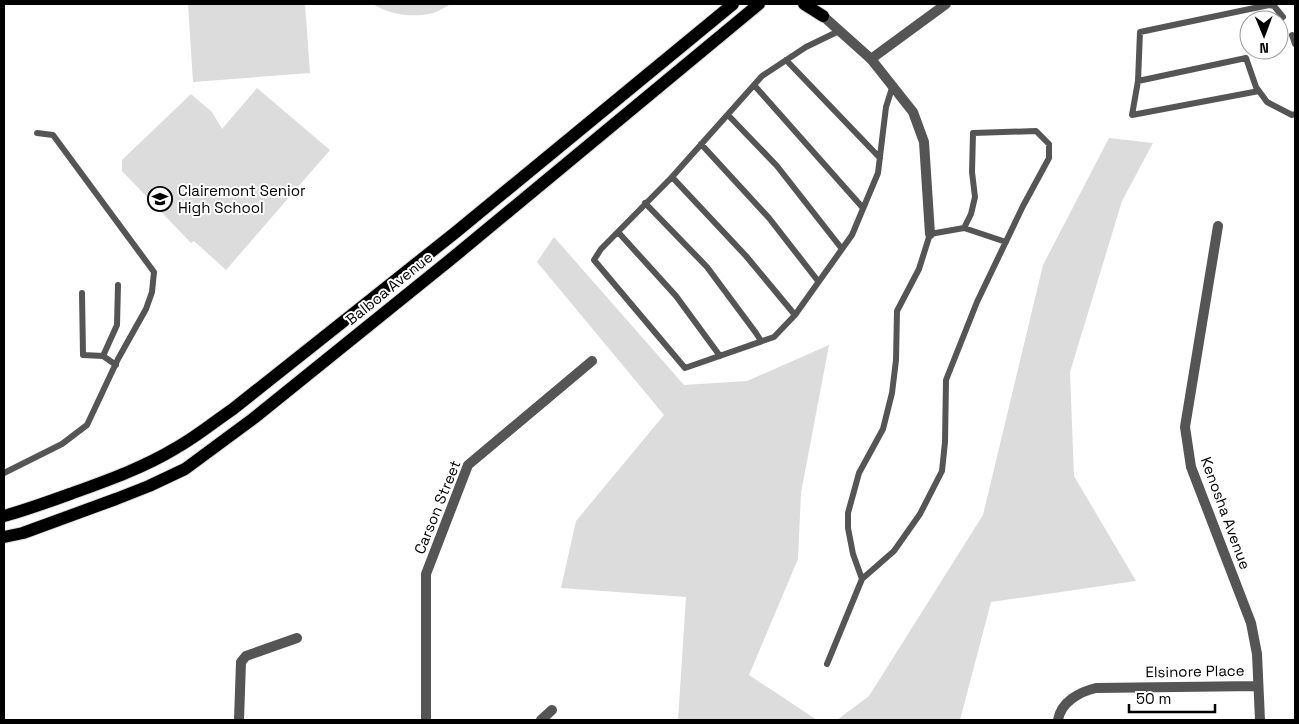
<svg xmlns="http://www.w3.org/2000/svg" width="1299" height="724" font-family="'Space Grotesk',sans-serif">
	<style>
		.green { fill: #dcdcdc }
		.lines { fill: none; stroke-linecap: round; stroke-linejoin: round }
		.primary-casing { stroke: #dbdbdb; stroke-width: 14 }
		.service { stroke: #555; stroke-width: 6 }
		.minor { stroke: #555; stroke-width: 10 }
		.tertiary { stroke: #555; stroke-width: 10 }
		.primary { stroke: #000; stroke-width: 12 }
		.labels { text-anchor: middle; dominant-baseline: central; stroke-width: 4; stroke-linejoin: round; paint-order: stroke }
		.poi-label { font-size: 15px; fill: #000; stroke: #fff; text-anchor: start }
		.street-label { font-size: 15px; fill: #000; stroke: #fff }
	</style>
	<rect width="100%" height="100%" fill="#fff"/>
	<path class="green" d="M188,4H305L310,73L193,82Z
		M373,4H451C445,7 439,11 433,13C414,18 390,15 373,4Z
		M257,88L330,150L226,270L194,241L191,243L122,171V160L191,94L212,112L222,129Z
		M1109,138L1153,143L1122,201L1070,372L1074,476L1136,581L991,602L960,720H837L869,696L983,515L1043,265Z
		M554,237L684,385L747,381L829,345L801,493L798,559L749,675L817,720H678L686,597L561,588L576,521L664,415L537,262Z"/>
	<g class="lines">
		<defs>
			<path id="primary" d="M804,4L823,16
				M4,516C26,510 48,502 70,494C106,481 143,468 176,448C196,437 214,422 233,409L456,232L733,4
				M4,537L23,533L116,499L149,486L185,469L254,418L456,255L759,4"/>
		</defs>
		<use href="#primary" class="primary-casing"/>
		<path class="service" d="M839,31L806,47L762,76L672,177L601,249L594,260L685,368L774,337L795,315L852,235L878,173L886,107L893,85
			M1292,35L1295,44
			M786,60L880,158
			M1138,81L1246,58L1256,87L1267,102L1292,115L1295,114
			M754,85L863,208
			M1259,91L1132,115L1138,81L1140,32L1269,5L1274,6L1283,17
			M728,115L777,166L842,249
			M701,144L769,218L818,281
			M672,177L746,256L795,315
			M645,203L707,267L756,333L761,341
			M964,228L1006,242
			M618,232L676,296L720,356
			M82,293L83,355L103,356L116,365
			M103,356L117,325L118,285
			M4,473L62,444L87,425L118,359L146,309L152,292L154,272L53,135L37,133
			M827,664L862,579L853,554L848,528V513L859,473L883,429L892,393L896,360L897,311L919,269L930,234L964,228L971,214L975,197L972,172L973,133L1036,131L1049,144V158L1023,206L977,302L946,380L945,442L942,471L920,514L894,551L862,579"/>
		<path class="minor" d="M871,59L913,112L924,142L930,234
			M1218,226L1185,427L1191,467L1251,623L1257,654L1260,720
			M239,720L241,662L246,656L297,638
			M426,720V574L468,465L592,361
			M541,720L552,710
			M1058,720C1061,702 1079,692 1096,688L1258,686"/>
		<path class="tertiary" d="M823,16L871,59L946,4"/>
		<use href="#primary" class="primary"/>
	</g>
	<defs>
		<symbol id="school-ring" viewBox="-11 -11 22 22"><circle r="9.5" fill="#fff" stroke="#000" stroke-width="1.5"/><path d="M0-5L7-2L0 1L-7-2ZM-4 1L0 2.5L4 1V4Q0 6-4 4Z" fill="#000"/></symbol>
	</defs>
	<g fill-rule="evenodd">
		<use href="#school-ring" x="146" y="185" width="28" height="28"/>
	</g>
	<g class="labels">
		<g class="poi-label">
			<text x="178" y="190">Clairemont Senior<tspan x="178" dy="17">High School</tspan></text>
		</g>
		<g class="street-label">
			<text transform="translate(389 288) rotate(-39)">Balboa Avenue</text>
			<text transform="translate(437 507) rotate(-68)">Carson Street</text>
			<text transform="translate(1226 513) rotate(70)">Kenosha Avenue</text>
			<text transform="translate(1195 671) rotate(-1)">Elsinore Place</text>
		</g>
	</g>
	<rect width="1299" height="724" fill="none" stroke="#000000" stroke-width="10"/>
	<g transform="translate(1264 35) rotate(179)"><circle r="24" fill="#ffffff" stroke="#999999"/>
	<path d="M0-4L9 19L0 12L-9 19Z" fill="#000000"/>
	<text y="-8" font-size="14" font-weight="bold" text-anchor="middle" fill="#000000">N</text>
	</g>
	<path d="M1129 704v8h86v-8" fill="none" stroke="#000000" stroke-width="2.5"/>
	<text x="1136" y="704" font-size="15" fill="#000000" stroke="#ffffff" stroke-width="4" paint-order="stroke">50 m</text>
</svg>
